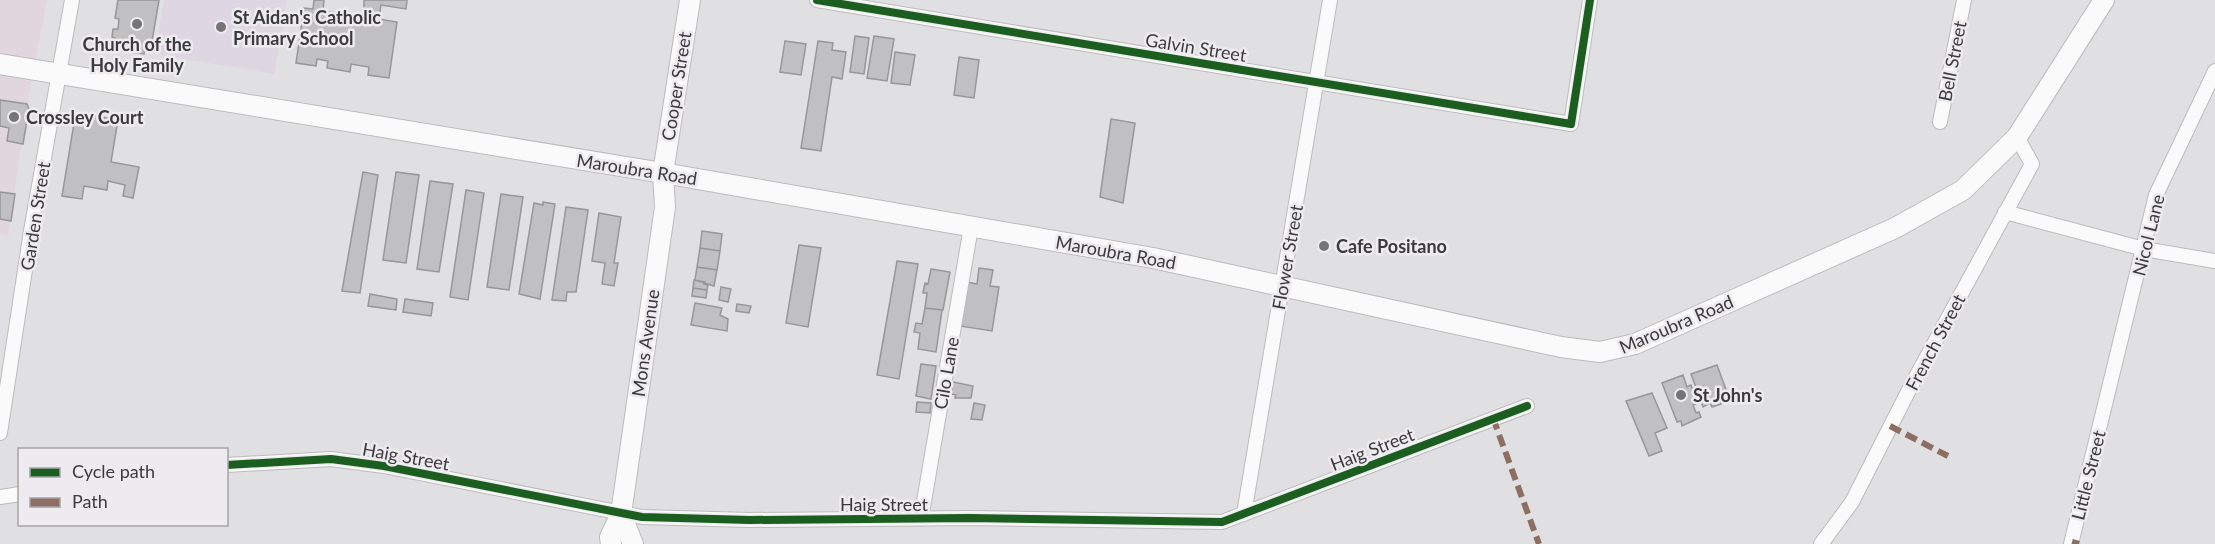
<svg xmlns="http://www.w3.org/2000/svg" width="2215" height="544" font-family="Lato,sans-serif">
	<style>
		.commercial { fill: #e2d6de }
		.education { fill: #ded7e2 }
		.building { fill: #c0bfc1; stroke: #989798; stroke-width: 1.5 }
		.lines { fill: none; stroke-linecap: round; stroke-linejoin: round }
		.street-casing { stroke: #bcbbbd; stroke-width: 16 }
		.secondary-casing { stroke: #bcbbbd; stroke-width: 22 }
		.street { stroke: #fafafa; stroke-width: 14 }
		.secondary { stroke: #fafafa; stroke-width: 20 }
		.quiet { stroke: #8d6e63; stroke-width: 6; stroke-dasharray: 12 6; stroke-linecap: butt }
		.cycleway-casing { stroke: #edebef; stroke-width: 11 }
		.cycleway { stroke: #1b5e20; stroke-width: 8 }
		.poi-dot { fill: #757476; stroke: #edebef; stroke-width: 2 }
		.labels { text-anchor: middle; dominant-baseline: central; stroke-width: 5; stroke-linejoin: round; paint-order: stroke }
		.poi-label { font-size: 18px; font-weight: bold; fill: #3b3a3c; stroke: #edebef; text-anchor: start }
		.street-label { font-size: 18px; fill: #3b3a3c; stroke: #edebef }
	</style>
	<rect width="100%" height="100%" fill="#e0dfe1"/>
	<path class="commercial" d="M0,0H47L27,104L8,236L0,235Z"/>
	<path class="education" d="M164,0H287L274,74L155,54Z"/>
	<path class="building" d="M118,0H159L151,47H145L144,54L122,51L124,43L112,37L113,29H118L119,19L115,18Z
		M314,0H324L323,11L371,18L373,10L364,9V0H407L406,9L381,5L379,19L397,22L389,78L368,75L369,67L351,64L350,72L327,68L328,61L317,59L316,66L296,63L304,8L313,9Z
		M855,36L869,38L864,74L850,72Z
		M874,36L894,39L887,81L867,78Z
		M785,41L806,44L801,75L780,72Z
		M818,41L833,43L832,50L846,52L842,79L832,77L821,151L801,148Z
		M895,52L915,55L910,85L891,83Z
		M959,57L979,60L974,98L954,95Z
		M0,100L27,104L29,109L23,144L7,141L9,128L0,126Z
		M86,114L118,120L111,162L139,167L133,198L123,196L125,185L108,181L107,190L84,186L82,199L62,196L74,123L78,115Z
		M1111,119L1135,123L1123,203L1100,197Z
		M363,172L378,175L360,293L342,291Z
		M396,172L419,175L406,263L383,260Z
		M430,181L453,184L439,272L417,269Z
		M466,190L484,193L468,300L450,297Z
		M0,192L15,194L11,221L0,219Z
		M501,194L523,197L509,290L487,287Z
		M543,202L555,204L540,299L519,294L534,203L543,205Z
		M566,207L588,210L576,292H567L566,301L552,300Z
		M599,213L621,217L614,263H618L614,286L602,284L605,263L592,261Z
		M702,231L722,234L720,251L700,248Z
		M799,245L821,248L808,327L786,323Z
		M700,248L720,251L717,270L697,267Z
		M897,261L918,264L899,379L877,375Z
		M697,267L717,270L714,286L695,280Z
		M979,268L993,270L990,286L999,287L992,331L960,326L967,282L977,284Z
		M931,269L950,272L943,310L925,308L927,293H923L925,283L928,284Z
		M694,280L705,282L704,284L708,285L707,290L693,288Z
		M721,287L731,289L728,302L719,300Z
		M693,288L707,290L706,298L692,296Z
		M370,294L397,299L396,310L368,306Z
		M405,299L433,303L431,316L403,312Z
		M695,303L722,308L720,315L728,319L727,331L691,325Z
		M737,304L751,306L749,313L736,311Z
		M925,308L942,310L936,352L918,349L920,333L914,332L916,323L922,324Z
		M921,364L936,366L931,399L916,396Z
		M1717,365L1728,395L1719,398L1721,404L1712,407L1710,403L1703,407L1691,374Z
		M1683,375L1687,387L1691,385L1698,403L1693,405L1696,413L1699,412L1701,417L1682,426L1681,421L1677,422L1662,383Z
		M953,382L973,386L971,398H955L956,395L951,394Z
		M1652,393L1667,428L1655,433L1662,451L1649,456L1626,401Z
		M917,402L931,403L930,413L916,412Z
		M974,403L985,405L982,420L971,419Z"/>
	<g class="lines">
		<defs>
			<path id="street" d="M817,0L1571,124L1590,0
				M1940,122L1964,0
				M2005,212L2144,249L2215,261
				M0,433L31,231L72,0
				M226,465L331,459L384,466L642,517L750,520L969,518L1222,522L1527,406
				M0,497L20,494
				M1244,514L1330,0
				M921,519L971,227
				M1821,544L1852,502L1912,384L2032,164L2017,137
				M2071,544L2156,195L2215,71"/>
			<path id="secondary" d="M0,64L663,173L1153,258L1561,347L1600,352L1635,344L1895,228L1963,190L2017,137L2104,0
				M621,514L633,544
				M611,544L610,537L621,514L665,207L663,173L690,0"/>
		</defs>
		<use href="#street" class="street-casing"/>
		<use href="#secondary" class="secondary-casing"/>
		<use href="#street" class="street"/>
		<use href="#secondary" class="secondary"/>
		<path class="quiet" d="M1493,418L1539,544
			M1890,426L1948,456
			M2072,542L2079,544"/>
		<defs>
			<path id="cycleway" d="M817,0L1571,124L1590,0
				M226,465L331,459L384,466L642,517L750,520L969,518L1222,522L1527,406"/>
		</defs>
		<use href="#cycleway" class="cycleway-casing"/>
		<use href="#cycleway" class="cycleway"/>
	</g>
	<g class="poi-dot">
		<circle cx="137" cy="24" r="6"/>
		<circle cx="221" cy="27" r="6"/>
		<circle cx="14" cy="117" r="6"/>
		<circle cx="1324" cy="246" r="6"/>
		<circle cx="1681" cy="395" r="6"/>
	</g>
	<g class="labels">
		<g class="poi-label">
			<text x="233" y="17">St Aidan's Catholic<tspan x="233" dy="21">Primary School</tspan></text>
			<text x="137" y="44" text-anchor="middle">Church of the<tspan x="137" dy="21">Holy Family</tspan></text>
			<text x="26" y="117">Crossley Court</text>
			<text x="1336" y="246">Cafe Positano</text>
			<text x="1693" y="395">St John's</text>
		</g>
		<g class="street-label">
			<text transform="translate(1196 47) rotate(9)">Galvin Street</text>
			<text transform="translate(1952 61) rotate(-79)">Bell Street</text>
			<text transform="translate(676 86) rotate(-81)">Cooper Street</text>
			<text transform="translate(637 169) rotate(9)">Maroubra Road</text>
			<text transform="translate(35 216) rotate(-81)">Garden Street</text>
			<text transform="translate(2148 235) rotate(-76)">Nicol Lane</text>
			<text transform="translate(1116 252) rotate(10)">Maroubra Road</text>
			<text transform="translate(1287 257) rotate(-80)">Flower Street</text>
			<text transform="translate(1676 324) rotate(-23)">Maroubra Road</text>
			<text transform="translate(1935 342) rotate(-62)">French Street</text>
			<text transform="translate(645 343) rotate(-82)">Mons Avenue</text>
			<text transform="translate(946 373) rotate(-80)">Cilo Lane</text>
			<text transform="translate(1372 449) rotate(-21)">Haig Street</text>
			<text transform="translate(406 456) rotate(10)">Haig Street</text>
			<text transform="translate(2088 475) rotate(-76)">Little Street</text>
			<text x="884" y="504">Haig Street</text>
		</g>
	</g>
	<rect x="18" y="448" width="210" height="78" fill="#edebef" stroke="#a6a4a7" stroke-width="1.5"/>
	<rect x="30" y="468" width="30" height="9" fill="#1b5e20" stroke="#a6a4a7" stroke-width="1.5"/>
	<text x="72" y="478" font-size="18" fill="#3b3a3c">Cycle path</text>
	<rect x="30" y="498" width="30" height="9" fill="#8d6e63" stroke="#a6a4a7" stroke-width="1.5"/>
	<text x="72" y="508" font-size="18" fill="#3b3a3c">Path</text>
</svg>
